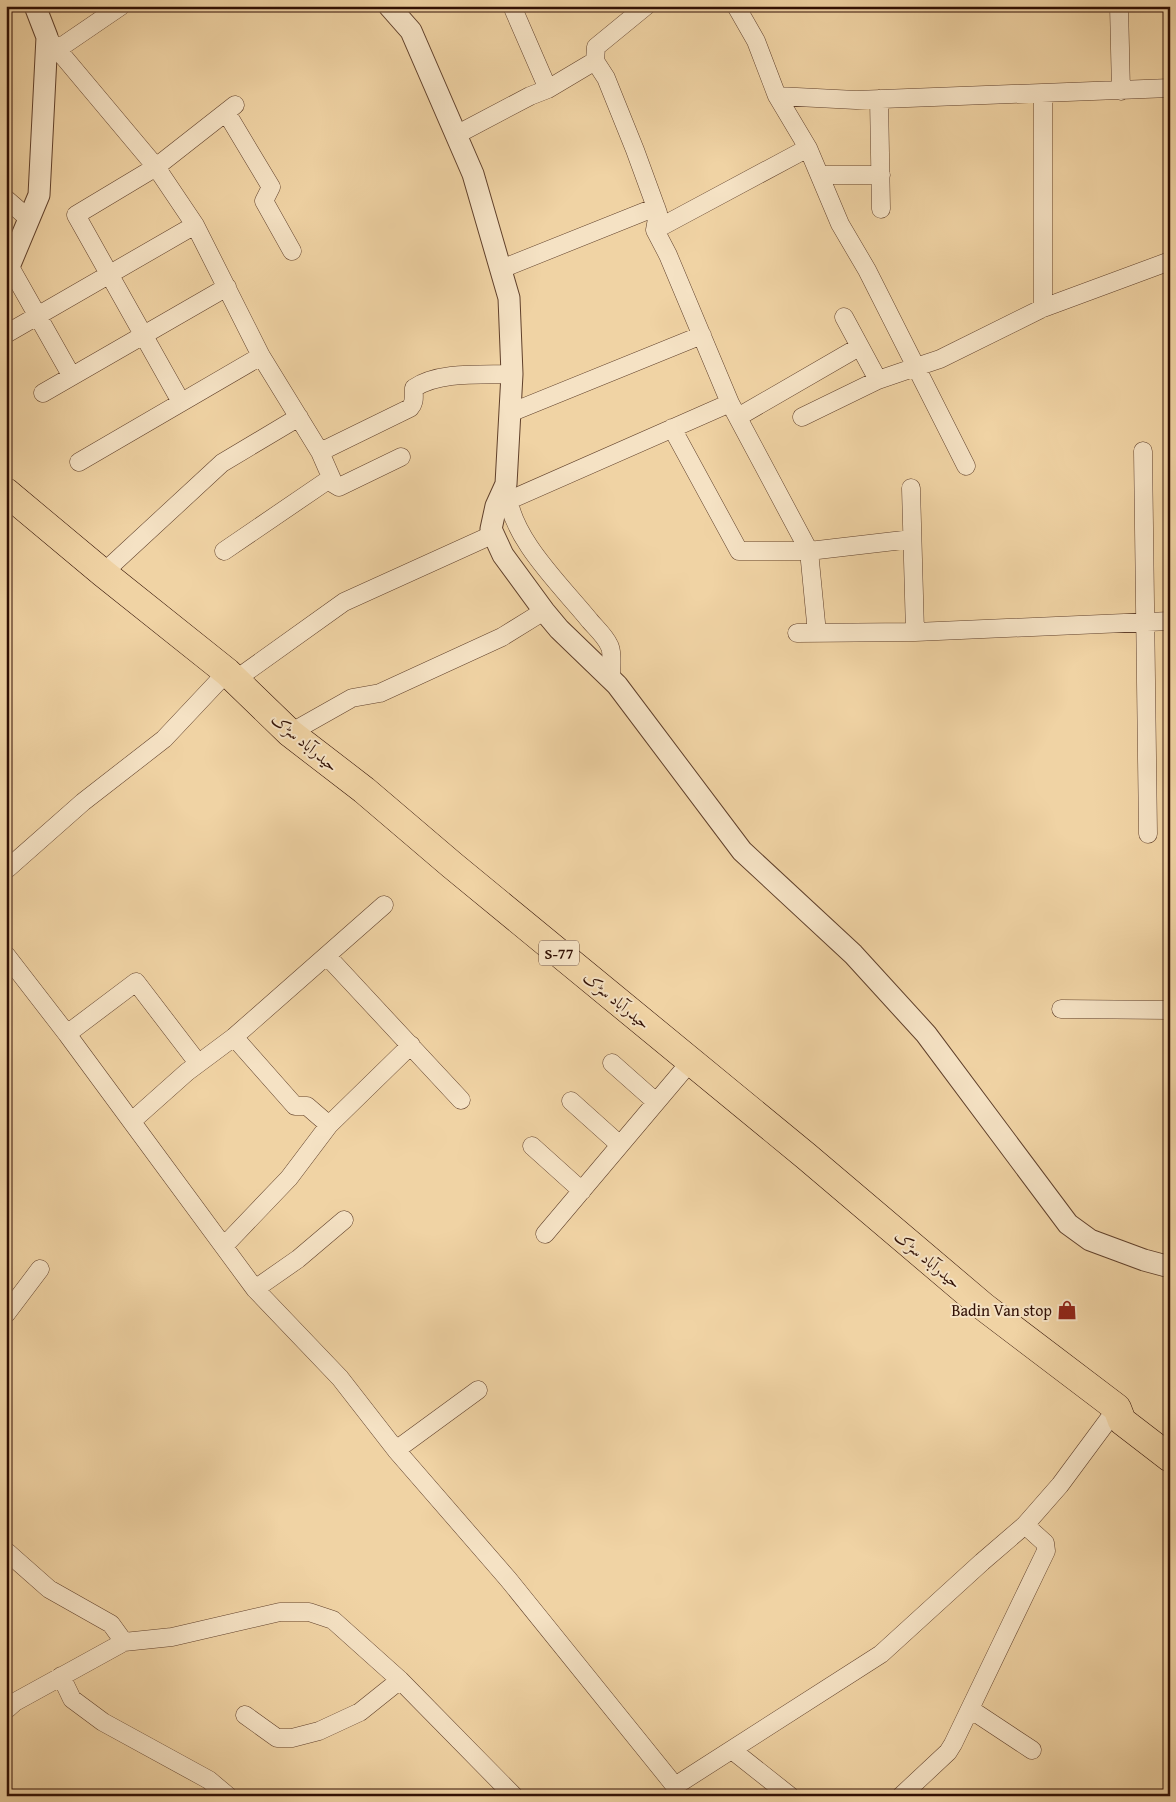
<svg xmlns="http://www.w3.org/2000/svg" width="1176" height="1802" font-family="'Gentium Book Plus',Amiri,serif">
	<style>
		.lines { fill: none; stroke-linecap: round; stroke-linejoin: round }
		.minor-casing { stroke: #60402b; stroke-width: 19 }
		.tertiary-casing { stroke: #60402b; stroke-width: 23 }
		.primary-casing { stroke: #300f03; stroke-width: 29 }
		.minor { stroke: #f5e2c4; stroke-width: 18 }
		.tertiary { stroke: #f5e2c4; stroke-width: 21 }
		.primary { stroke: #f0d3a4; stroke-width: 28 }
		.labels { text-anchor: middle; dominant-baseline: central; stroke-width: 4; stroke-linejoin: round; paint-order: stroke }
		.shield { fill: #f5e2c4; stroke: #6b4e3d; stroke-width: 1 }
		.shield-label { font-size: 15px; font-weight: bold; fill: #300f03 }
		.street-label { font-size: 16px; fill: #300f03; stroke: #f5e2c4 }
		.poi-label { font-size: 16px; fill: #300f03; stroke: #f5e2c4; text-anchor: end }
	</style>
	<rect width="100%" height="100%" fill="#f0d3a4"/>
	<filter id="stains"><feTurbulence type="fractalNoise" baseFrequency=".004" numOctaves="4"/><feColorMatrix values="0 0 0 0 .2 0 0 0 0 .09 0 0 0 0 .02 0 0 0 .5 -.17"/></filter>
	<radialGradient id="worn" r=".72"><stop offset=".6" stop-color="#630" stop-opacity="0"/><stop offset="1" stop-color="#630" stop-opacity=".3"/></radialGradient>
	<g class="lines">
		<defs>
			<path id="minor" d="M512,6L548,89
				M646,6L596,47L595,61L606,78L635,150L658,213L655,230L668,255L730,403L809,551L817,633
				M736,6L756,41L777,96L808,148L840,224L867,270L916,367L940,359L1043,308L1170,261
				M1119,6L1121,91
				M47,37L156,167L195,225L261,356L320,452L334,484L339,487L401,457
				M58,49L121,6
				M1043,94V308
				M777,96L856,100L1170,88
				M879,99L881,209
				M226,112L271,187L264,201L292,251
				M456,135L530,96L548,89L595,61
				M820,175H881
				M6,199L29,219
				M655,230L808,148
				M10,267L71,375
				M501,269L656,207
				M844,317L878,380
				M6,334L195,225
				M43,393L227,287
				M181,402L76,215L156,167L235,105
				M510,413L702,335
				M738,417L859,347
				M802,417L878,380L916,367L966,466
				M672,428L739,551H809L912,539
				M1143,451L1148,834
				M320,452L410,408C416,401 413,396 414,388C439,371 482,375 512,374
				M79,462L261,356
				M911,488L915,632
				M507,491C511,539 561,585 590,621C596,628 605,636 609,645C613,651 611,671 611,679
				M496,506L730,403
				M224,551L331,478
				M103,573L222,463L299,417
				M797,633L915,632L1170,621
				M235,680L344,602L494,534
				M290,733L352,698L380,693L502,637L544,611
				M6,870L83,802L164,739L227,672
				M6,955L67,1034L255,1289L340,1378L396,1450L508,1579L675,1786L881,1654L982,1562L1025,1525L1060,1485L1117,1408
				M327,956L461,1100
				M1061,1009L1170,1010
				M67,1034L136,982L198,1063
				M234,1037L295,1106H307L329,1125
				M612,1063L656,1102
				M571,1101L620,1145
				M132,1121L187,1072L234,1037L384,905
				M532,1146L582,1191
				M545,1234L691,1061
				M224,1246L289,1178L329,1125L411,1045
				M255,1289L298,1259L344,1220
				M6,1314L40,1269
				M396,1450L478,1390
				M6,1551L49,1589L111,1624L124,1642
				M61,1676L72,1699L103,1722L209,1780L228,1796
				M970,1709L1032,1750
				M6,1710L15,1702L124,1642L172,1637L280,1612H309L333,1620L400,1680L514,1796
				M245,1715L277,1738H292L319,1731L360,1712L400,1680
				M732,1750L790,1796
				M901,1796L948,1752L953,1744L1046,1551L1045,1543L1025,1525"/>
			<path id="tertiary" d="M389,6L411,31L473,174L509,298L512,374L506,484L496,506L491,529L503,555L544,611L559,629L617,685L742,851L853,954L926,1034L1068,1224L1090,1240L1144,1260L1170,1267
				M6,274L39,195L47,37L35,6"/>
			<path id="primary" d="M6,492L103,573L227,672L290,733L364,790L452,865L806,1156L984,1307L1117,1408L1122,1421L1170,1458"/>
		</defs>
		<use href="#minor" class="minor-casing"/>
		<use href="#tertiary" class="tertiary-casing"/>
		<use href="#primary" class="primary-casing"/>
		<use href="#minor" class="minor"/>
		<use href="#tertiary" class="tertiary"/>
		<use href="#primary" class="primary"/>
	</g>
	<defs>
		<symbol id="shop-bare" viewBox="-9 -9 18 18"><path d="M-5-2.5h2.3a2.7 3.5 0 0 1 5.4 0H5L5.5 6h-11ZM-1.5-2.5h3a1.5 2.3 0 0 0-3 0Z" fill="#8f2418" stroke="#f5e2c4" stroke-width="2.5" paint-order="stroke"/></symbol>
	</defs>
	<g fill-rule="evenodd">
		<use href="#shop-bare" x="1053" y="1296" width="28" height="28"/>
	</g>
	<g class="labels">
		<rect class="shield" x="539" y="940.5" width="40" height="25" rx="4"/>
		<g class="shield-label">
			<text x="559" y="953">S-77</text>
		</g>
		<g class="street-label">
			<text transform="translate(305 742) rotate(40)">حیدرآباد سڑک</text>
			<text transform="translate(617 1000) rotate(39)">حیدرآباد سڑک</text>
			<text transform="translate(928 1259) rotate(40)">حیدرآباد سڑک</text>
		</g>
		<g class="poi-label">
			<text x="1052" y="1310">Badin Van stop</text>
		</g>
	</g>
	<rect width="1176" height="1802" fill="none" stroke="#f0d3a4" stroke-width="25"/>
	<rect x="8" y="8" width="1161" height="1787" fill="none" stroke="#300f03" stroke-width="2.5"/>
	<rect x="12" y="12" width="1151" height="1777" fill="none" stroke="#300f03"/>
	<rect width="100%" height="100%" filter="url(#stains)"/>
	<rect width="100%" height="100%" fill="url(#worn)"/>
</svg>
